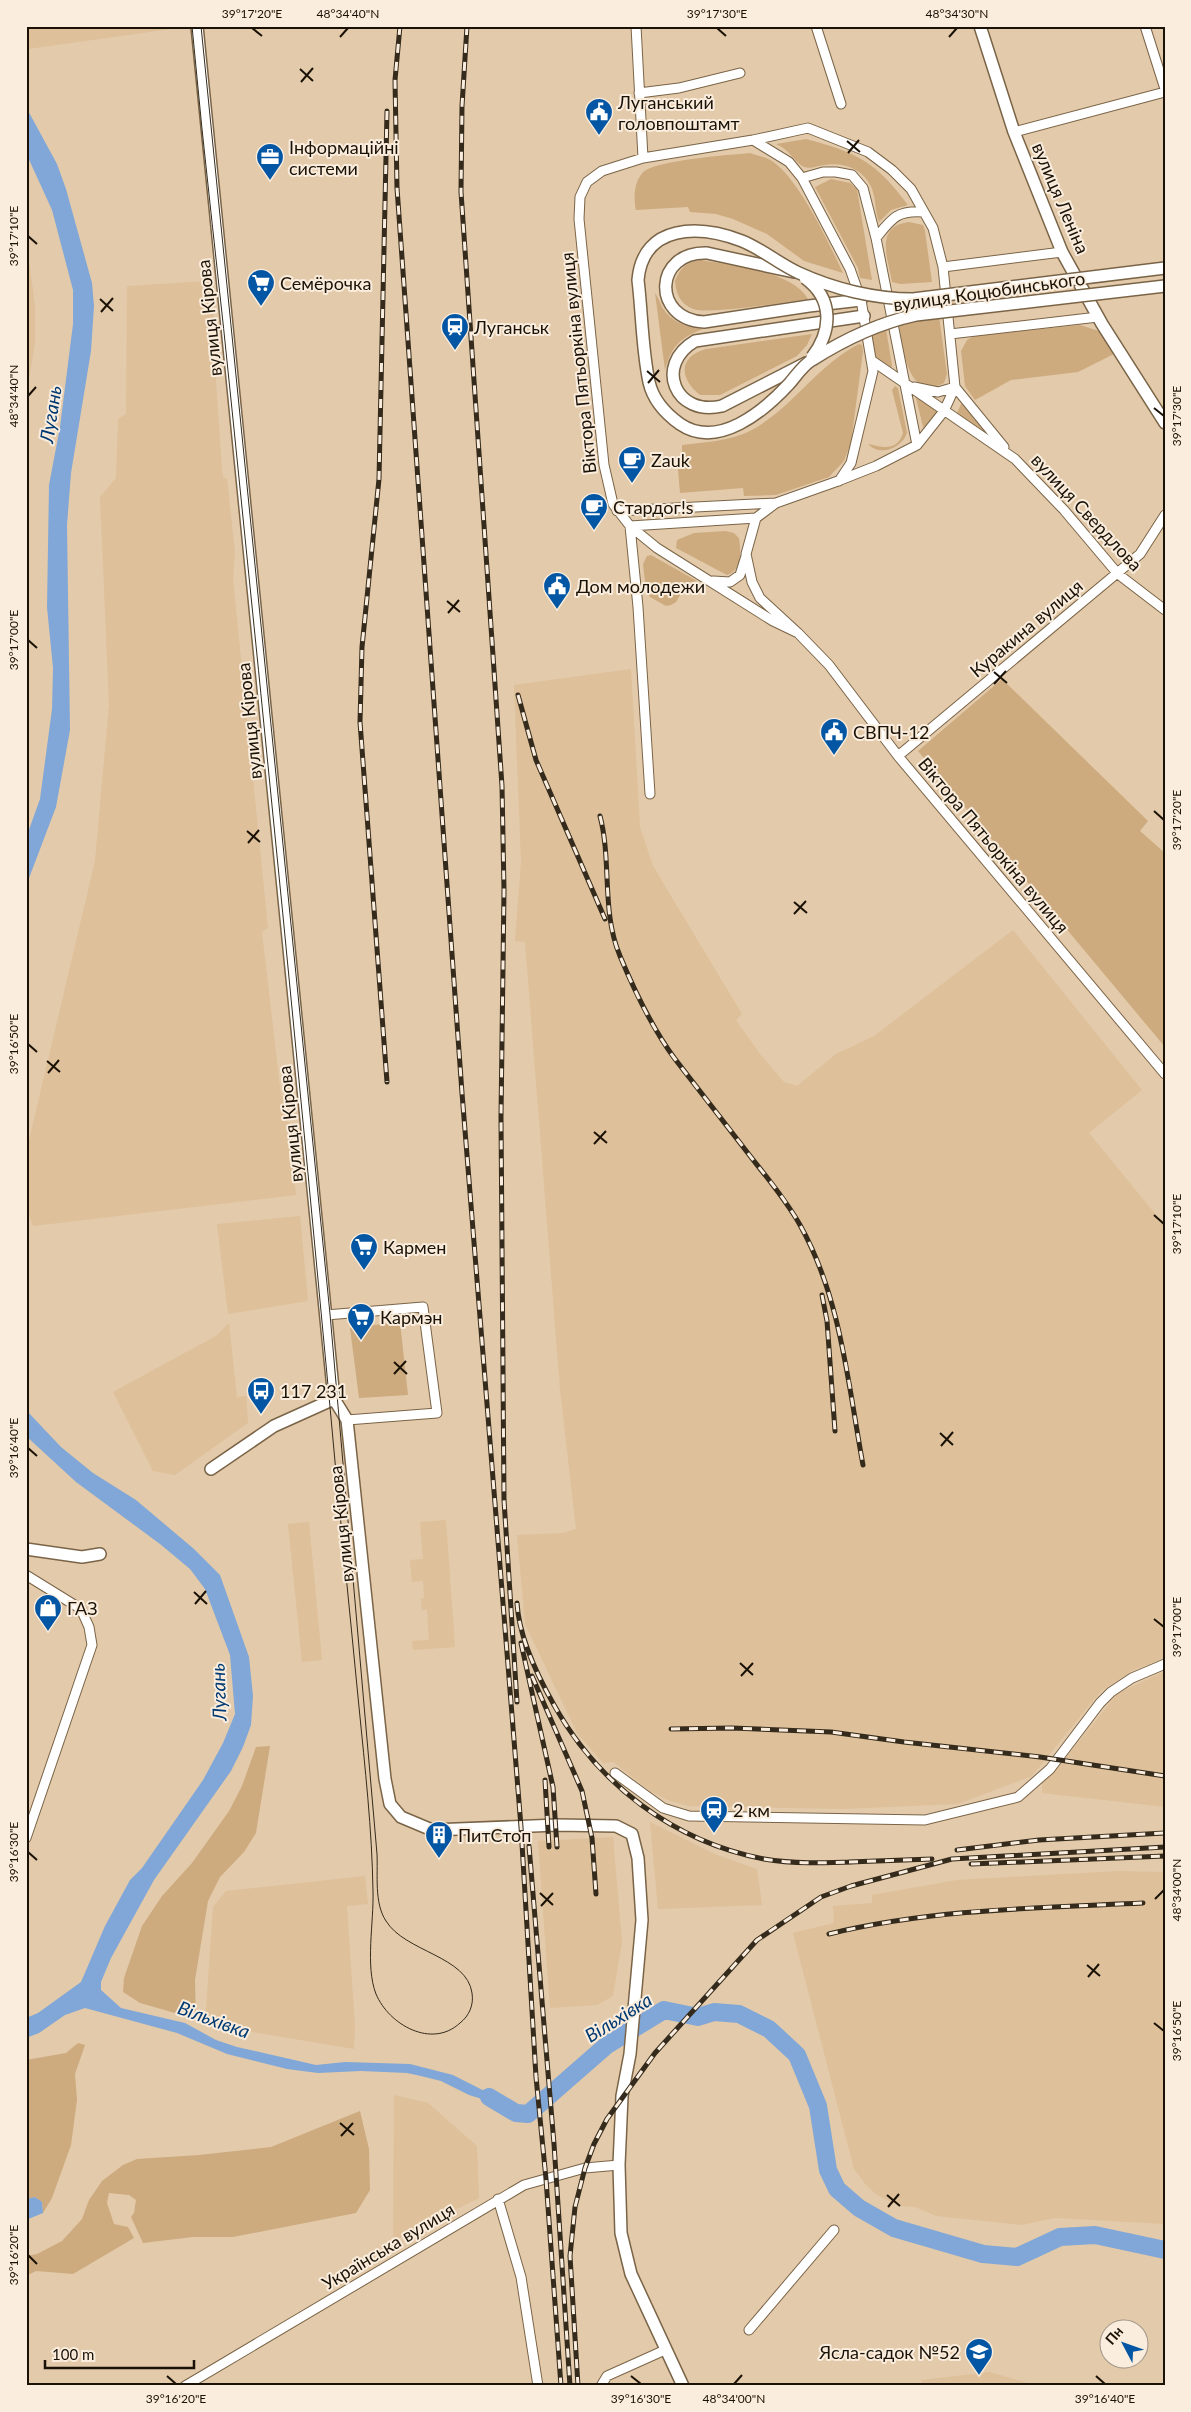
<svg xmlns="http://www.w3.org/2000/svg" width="1191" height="2412" font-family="Lato,sans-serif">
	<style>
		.built { fill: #dec09a }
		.green { fill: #cdab7f }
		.water { fill: #80a7d7 }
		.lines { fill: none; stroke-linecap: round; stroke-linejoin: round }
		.river { stroke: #80a7d7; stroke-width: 18 }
		.street-casing { stroke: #7a6447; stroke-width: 11 }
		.secondary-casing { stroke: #7a6447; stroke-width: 14 }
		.street { stroke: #fff; stroke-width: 9 }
		.secondary { stroke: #fff; stroke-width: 11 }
		.tram { stroke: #352b1c; stroke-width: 1 }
		.rail-casing { stroke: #352b1c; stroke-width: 5 }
		.rail { stroke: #faeddd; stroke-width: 3; stroke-dasharray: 9; stroke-linecap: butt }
		.secondary-bridge-casing { stroke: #7a6447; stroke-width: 14; stroke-linecap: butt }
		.secondary-bridge { stroke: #fff; stroke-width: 11 }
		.ticks { fill: none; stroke: #1a1206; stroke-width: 2 }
		.labels { text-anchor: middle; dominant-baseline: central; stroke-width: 4; stroke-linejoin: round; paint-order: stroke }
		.poi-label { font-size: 18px; fill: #1a1206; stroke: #faeddd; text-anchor: start }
		.street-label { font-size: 18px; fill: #1a1206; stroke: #faeddd }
		.water-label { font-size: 19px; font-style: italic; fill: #003a73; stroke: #faeddd }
		.neatline { fill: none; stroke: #1a1206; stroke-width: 2 }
		.ticks-label { font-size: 12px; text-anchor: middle; fill: #1a1206 }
	</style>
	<rect width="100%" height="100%" fill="#e3caaa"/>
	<path class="built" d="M26,26H178V28L28,49Z
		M26,239L35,305V343L26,398Z
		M210,281L215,331V367L222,469L223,478H227L235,553L233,579L268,928L262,932L281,1096H286L296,1195L33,1226L26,1206V1153L95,861L109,704L100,497L116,478L118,419L126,414L127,286Z
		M631,669L640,827L653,866L742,1014L736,1020L760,1054L784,1082L797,1086L836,1054L874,1036L1013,930L1142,1090L1089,1133L1165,1226V1658L1133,1670L1101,1691L1032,1776L958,1804L842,1809L688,1806L670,1801L650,1791L613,1762L603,1763L577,1733L525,1624L517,1535L563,1533L576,1529L560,1389L525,942L515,941L521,862L514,685Z
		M300,1216L308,1301L228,1314L217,1224Z
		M229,1323L237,1397L246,1396L248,1423L175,1475L153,1471L113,1392L216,1336Z
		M446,1520L455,1647L413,1650L412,1641L429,1640L427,1610H422L421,1598H424L423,1581L412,1582L410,1560L423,1559L420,1522Z
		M309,1522L322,1660L302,1662L288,1524Z
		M1165,1671V1807L1042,1793V1782L1057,1769L1117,1694Z
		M650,1822L717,1855L757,1869L762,1905L658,1909Z
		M613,1837L622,1942L613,1996L597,2005L550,2008L538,1841Z
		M1119,1871L1165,1872V2224L1054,2218L1022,2225L936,2216L915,2207L900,2206L877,2195L866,2185L854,2169L793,1933L834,1923L833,1906L872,1903V1895L957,1880Z
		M365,1876L368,1904L347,1906L355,2027L354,2049L205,2024L213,1907L226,1891Z
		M394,2095L428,2103L477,2146L479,2198L393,2241Z
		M990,2372L1038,2386H923L921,2380Z"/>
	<path class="green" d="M806,139C858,153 875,161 908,205L891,210L879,222C875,212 876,199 872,189C864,169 844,162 824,165C817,166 809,170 802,166C792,159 790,150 776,144Z
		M750,153C757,156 766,157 772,161C799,179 829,243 843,273L804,261L767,234L733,219L716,214L690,212L688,207L636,210C633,198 634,178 646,170C663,160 728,155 750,153Z
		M831,179L850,183L857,189L872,280L860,278L858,268L815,187Z
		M909,222L923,225L925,231L932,282L900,284L892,282C888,259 874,226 909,222Z
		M701,260C731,266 791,270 808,299C785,302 710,315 693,309C680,304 676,293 675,281C680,268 686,262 701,260Z
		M655,293C658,297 660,302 662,307C671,322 687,328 703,329C679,339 672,345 665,370Z
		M939,316L947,374L944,383C907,402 903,347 899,325Z
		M1080,325L1099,331L1114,354L1078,372L1011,380L975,400L965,386L961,351L967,340L974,336Z
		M886,329L892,365L891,369L876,359L872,335Z
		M812,334L807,345L797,356L720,395H700C679,378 678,357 706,349Z
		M859,344L862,345L863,351L851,443L844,461L829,477L776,495L744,496L743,488L680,493L677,458L682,457V445C705,442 730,441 750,431C792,409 817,365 859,344Z
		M895,386L898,388L907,433C902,448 880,457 868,444C882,447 897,452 903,433L892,390Z
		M915,394L938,411L924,431Z
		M962,402L995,442L957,413Z
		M726,531L734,533L739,538C741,552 742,571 727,575L676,548L677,540L694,533Z
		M651,555L697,581L687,583L676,602L671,605L666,606L650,597L646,591L643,564L647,556Z
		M1002,679L1148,821L1140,831L1165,853V1047L918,751Z
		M400,1322L408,1395L359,1398L350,1328Z
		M270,1746L256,1833L244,1852L220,1877L208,1901L195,1980L196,2019L140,2003L123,1992L124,1978L142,1926L162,1896L192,1863L229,1811L242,1786L256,1747Z
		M78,2043L85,2045L75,2074L77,2100L71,2145L52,2198L43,2213L42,2202L35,2197L26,2199V2060L66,2053Z
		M360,2111L369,2149L370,2190L356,2213L233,2237H193L143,2243L131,2217L134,2213L136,2200L129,2195L109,2193L107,2203L114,2224L128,2227L134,2238L73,2274L36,2271L26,2276V2256L37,2254L62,2241L82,2219L89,2200L102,2181L123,2165L137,2159L199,2155L271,2147Z"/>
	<path class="water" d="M26,107L57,164L66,189L92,283L94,306L91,351L71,473L67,525L70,730L56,807L26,886V838L40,799L52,709L53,668L47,607L49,485L60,427L73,324V290L52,210L26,153Z
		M26,1410L61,1447L93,1473L136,1500L194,1549L220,1575L249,1657L253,1696L251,1725L243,1747L231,1771L154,1880L111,1958L101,1982V1990L121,2008L185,2023L216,2040L237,2047L316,2065L345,2062L410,2064L453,2075L514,2106L508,2112L495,2103L469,2095L441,2081L421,2076L407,2073L361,2071L318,2073L287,2069L227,2054L177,2033L85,2008L65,2015L39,2033L26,2038V2018L38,2013L81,1982L105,1926L130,1880L142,1868L203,1780L223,1743L235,1714L230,1655L205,1589L190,1569L160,1544L76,1482L26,1436Z
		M35,2197L42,2202L43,2213L26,2220V2199Z"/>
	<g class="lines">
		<path class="river" d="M489,2097L516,2113L528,2114L607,2045L664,2010L698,2017L714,2012L739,2014L769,2029L797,2055L818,2106L828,2170L837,2189L859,2208L894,2228L983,2254L1017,2257L1060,2237L1095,2235L1165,2250"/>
		<defs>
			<path id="street" d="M636,26L643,158
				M816,26L841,104
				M1145,26L1165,89
				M639,93L679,88L740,73
				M1014,132L1165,92
				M753,140L789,162L802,178L850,269L861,300L873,371L851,463L839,481
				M802,178L823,172H836L852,175L863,188L876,238L917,445
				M876,238C892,218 897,210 924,212
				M943,267L1062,252
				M950,334L1098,317
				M871,360L1015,459L1064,510L1118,574L1165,610
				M914,387L938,392L955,387L1004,447
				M617,511L776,503
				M713,581L730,582L740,575L746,556
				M798,633L760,598L752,582L746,554L756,518L776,503L838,481L876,466L917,445L944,411L955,387L943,267L933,228L924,212L911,189L892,170L868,152L808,128L753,140L643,158L602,171L587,182L580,197L579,219L604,465L613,504L630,526L657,548L773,621L798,633L829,665L898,756L1165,1074
				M898,756L1140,554L1165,515
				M650,794L638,607L630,526L756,518
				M326,1315L423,1307L437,1413L347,1420
				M26,1575L81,1609L89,1627L92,1645L26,1838
				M615,1773L663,1808L689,1816L925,1820L1018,1797L1050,1769L1100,1703L1111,1692L1132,1678L1165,1664
				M498,2199L521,2277L538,2386
				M749,2330L834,2230
				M185,2386L524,2185L585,2168L619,2165
				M601,2386L607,2376L665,2350"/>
			<path id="secondary" d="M197,26L334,1399L347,1420L385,1779L390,1804L401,1817L432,1830L557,1825L616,1826L632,1834L638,1858L642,1920L630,2054L622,2096L619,2165L621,2233L631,2274L683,2386
				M980,26L1014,132L1062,252L1102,324L1165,423
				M794,272L707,253C654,251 651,319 704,322L809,306L861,300
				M806,363L722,406C675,417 654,365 695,341L864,316
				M211,1469L274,1426L334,1399
				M26,1549L82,1557L100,1554"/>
		</defs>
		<use href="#street" class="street-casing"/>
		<use href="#secondary" class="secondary-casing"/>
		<use href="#street" class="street"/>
		<use href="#secondary" class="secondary"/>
		<path class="tram" d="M192,26C204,161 221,295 234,429C267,751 299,1073 329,1396C338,1499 349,1603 359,1707C365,1768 372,1829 373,1891C374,1922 365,1966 376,1994C389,2025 432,2049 460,2023C469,2016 474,2005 472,1993C467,1956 405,1952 386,1921C374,1903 378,1875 377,1854L330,1314L201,26"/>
		<defs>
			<path id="rail" d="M400,26L395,80L397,188L462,1093L521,1827L536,2077L546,2179L561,2386
				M467,26L462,106L461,192L502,786L504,890L501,1117L504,1500L517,1702
				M387,111L379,479L362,647L360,722L387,1082
				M518,695L536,760L605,919
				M600,816C612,862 601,911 620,956C635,992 652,1028 675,1059C701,1093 728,1127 754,1161C770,1181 787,1202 800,1225C841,1298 848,1384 863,1465
				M822,1295L827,1321L835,1431
				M517,1603C519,1637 537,1675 554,1705C598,1784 674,1842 764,1859C793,1864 825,1863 855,1862
				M521,1643L553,1787L557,1847
				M532,1676L582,1791L592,1838L596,1894
				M671,1729L732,1728L831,1732L904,1742L1040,1757L1165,1776
				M545,1780L549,1847
				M529,1846L554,2144L570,2386
				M957,1850L1039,1840L1165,1833
				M849,1862L932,1859
				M971,1864L1165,1856
				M829,1934C932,1909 1037,1908 1143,1903
				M578,2386L570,2256L575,2207L585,2168L594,2144L607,2119L655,2053L757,1940L821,1897L851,1886L952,1859L1165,1847"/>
		</defs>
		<use href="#rail" class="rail-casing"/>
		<use href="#rail" class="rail"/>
		<defs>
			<path id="secondary-bridge" d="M1165,268L913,299C875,299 834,289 799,273C779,264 762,249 742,241C700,225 643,223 638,280C642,313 642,349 649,382C653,400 666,414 680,424C718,450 764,411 789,384C796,376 803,365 812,360C845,339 879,323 916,315L1165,286
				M805,278C834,299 832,331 812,357"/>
		</defs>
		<use href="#secondary-bridge" class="secondary-bridge-casing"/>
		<use href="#secondary-bridge" class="secondary-bridge"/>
	</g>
	<path class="ticks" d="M252,28L262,36M717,28L726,36M340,37L348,28M949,37L957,28M300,69L313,81M301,82L313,68M847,141L860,152M848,153L859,140M28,236L37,244M100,299L113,311M101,312L113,298M647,371L660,382M648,383L659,370M28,396L36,387M1154,408L1164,416M447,601L460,612M448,613L459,600M28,640L37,648M994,672L1007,683M994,684L1006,671M1154,811L1164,820M247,831L260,842M248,843L259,830M794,902L807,913M794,914L806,901M28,1044L37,1052M47,1061L60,1072M48,1073L59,1060M594,1132L607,1143M594,1144L606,1131M1154,1215L1164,1224M394,1362L407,1374M394,1374L406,1361M940,1433L953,1445M941,1446L953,1432M28,1448L37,1456M194,1592L207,1604M195,1604L206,1591M1154,1619L1164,1627M740,1663L753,1675M741,1676L753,1663M28,1852L37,1860M540,1893L553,1905M1155,1899L1164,1890M541,1906L553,1893M1087,1965L1100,1976M1088,1977L1099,1964M1154,2023L1164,2031M340,2123L354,2135M341,2136L353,2123M887,2195L900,2206M888,2207L899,2194M28,2255L37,2264M167,2376L176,2384M631,2376L641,2384M1096,2376L1105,2384M734,2384L742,2375"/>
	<defs>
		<symbol id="civic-pin" viewBox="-11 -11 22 30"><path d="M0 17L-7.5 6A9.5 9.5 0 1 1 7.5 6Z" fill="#0256a4" stroke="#faeddd"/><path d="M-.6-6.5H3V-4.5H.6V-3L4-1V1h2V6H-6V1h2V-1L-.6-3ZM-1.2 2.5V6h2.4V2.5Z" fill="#fff"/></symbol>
		<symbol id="office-pin" viewBox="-11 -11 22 30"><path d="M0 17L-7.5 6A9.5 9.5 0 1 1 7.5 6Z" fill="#0256a4" stroke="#faeddd"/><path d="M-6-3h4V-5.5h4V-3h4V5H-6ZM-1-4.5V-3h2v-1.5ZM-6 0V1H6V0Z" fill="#fff"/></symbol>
		<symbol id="supermarket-pin" viewBox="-11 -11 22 30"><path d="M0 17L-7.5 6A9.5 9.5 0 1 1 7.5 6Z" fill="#0256a4" stroke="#faeddd"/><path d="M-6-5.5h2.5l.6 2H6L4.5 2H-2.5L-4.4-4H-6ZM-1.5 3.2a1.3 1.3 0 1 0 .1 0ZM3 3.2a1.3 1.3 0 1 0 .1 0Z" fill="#fff"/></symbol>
		<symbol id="station-pin" viewBox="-11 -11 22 30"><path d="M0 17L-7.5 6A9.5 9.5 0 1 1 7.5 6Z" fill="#0256a4" stroke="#faeddd"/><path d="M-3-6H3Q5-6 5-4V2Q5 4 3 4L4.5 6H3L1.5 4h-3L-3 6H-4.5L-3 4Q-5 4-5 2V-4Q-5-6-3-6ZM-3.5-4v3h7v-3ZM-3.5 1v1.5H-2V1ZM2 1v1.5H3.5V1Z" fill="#fff"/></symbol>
		<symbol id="cafe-pin" viewBox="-11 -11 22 30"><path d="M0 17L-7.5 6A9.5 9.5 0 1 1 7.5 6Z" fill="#0256a4" stroke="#faeddd"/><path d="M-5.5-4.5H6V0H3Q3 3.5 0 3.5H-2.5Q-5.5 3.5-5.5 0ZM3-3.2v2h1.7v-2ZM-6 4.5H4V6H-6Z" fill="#fff"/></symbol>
		<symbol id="bus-pin" viewBox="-11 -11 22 30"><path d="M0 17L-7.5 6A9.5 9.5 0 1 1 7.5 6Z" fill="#0256a4" stroke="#faeddd"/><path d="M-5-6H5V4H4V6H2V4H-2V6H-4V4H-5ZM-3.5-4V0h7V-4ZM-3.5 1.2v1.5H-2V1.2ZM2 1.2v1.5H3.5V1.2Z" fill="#fff"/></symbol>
		<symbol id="shop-pin" viewBox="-11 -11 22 30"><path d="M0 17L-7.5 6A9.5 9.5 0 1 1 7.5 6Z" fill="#0256a4" stroke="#faeddd"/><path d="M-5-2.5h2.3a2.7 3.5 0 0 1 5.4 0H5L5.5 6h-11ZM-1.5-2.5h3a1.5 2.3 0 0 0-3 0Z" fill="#fff"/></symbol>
		<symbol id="building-pin" viewBox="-11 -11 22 30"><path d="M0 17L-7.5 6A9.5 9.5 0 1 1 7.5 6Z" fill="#0256a4" stroke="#faeddd"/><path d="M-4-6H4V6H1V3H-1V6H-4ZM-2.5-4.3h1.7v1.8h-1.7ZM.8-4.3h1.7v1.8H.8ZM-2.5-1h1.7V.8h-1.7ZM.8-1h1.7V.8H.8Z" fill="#fff"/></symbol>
		<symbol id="school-pin" viewBox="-11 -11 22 30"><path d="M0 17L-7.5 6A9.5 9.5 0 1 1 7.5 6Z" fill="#0256a4" stroke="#faeddd"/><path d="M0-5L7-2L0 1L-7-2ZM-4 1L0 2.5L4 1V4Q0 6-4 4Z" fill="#fff"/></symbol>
	</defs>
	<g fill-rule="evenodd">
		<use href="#civic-pin" x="583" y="96" width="32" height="43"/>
		<use href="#office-pin" x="254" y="141" width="32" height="43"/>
		<use href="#supermarket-pin" x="245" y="267" width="32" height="43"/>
		<use href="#station-pin" x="439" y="311" width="32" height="43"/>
		<use href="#cafe-pin" x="616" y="444" width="32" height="43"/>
		<use href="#cafe-pin" x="578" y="491" width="32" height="43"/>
		<use href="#civic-pin" x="541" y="570" width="32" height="43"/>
		<use href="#civic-pin" x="818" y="716" width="32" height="43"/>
		<use href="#supermarket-pin" x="348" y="1231" width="32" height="43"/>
		<use href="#supermarket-pin" x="345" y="1301" width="32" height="43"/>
		<use href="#bus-pin" x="245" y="1375" width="32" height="43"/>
		<use href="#shop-pin" x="32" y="1592" width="32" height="43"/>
		<use href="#station-pin" x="698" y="1794" width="32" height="43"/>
		<use href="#building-pin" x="423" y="1819" width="32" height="43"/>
		<use href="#school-pin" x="963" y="2336" width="32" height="43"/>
	</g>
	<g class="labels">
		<g class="poi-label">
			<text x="618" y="102">Луганський<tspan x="618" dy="21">головпоштамт</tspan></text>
			<text x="289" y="147">Інформаційні<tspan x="289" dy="21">системи</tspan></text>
			<text x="280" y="283">Семёрочка</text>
			<text x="474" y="327">Луганськ</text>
			<text x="651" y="460">Zauk</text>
			<text x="613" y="507">Стардог!s</text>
			<text x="576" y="586">Дом молодежи</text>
			<text x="853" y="732">СВПЧ-12</text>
			<text x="383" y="1247">Кармен</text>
			<text x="380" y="1317">Кармэн</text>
			<text x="280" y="1391">117 231</text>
			<text x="67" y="1608">ГАЗ</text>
			<text x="733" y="1810">2 км</text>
			<text x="458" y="1835">ПитСтоп</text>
			<text x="960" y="2352" text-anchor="end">Ясла-садок №52</text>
		</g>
		<g class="street-label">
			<text transform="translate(1061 198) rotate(67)">вулиця Леніна</text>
			<text transform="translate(989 291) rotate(-8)">вулиця Коцюбинського</text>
			<text transform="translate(209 318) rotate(-96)">вулиця Кірова</text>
			<text transform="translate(578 363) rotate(-96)">Віктора Пятьоркіна вулиця</text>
			<text transform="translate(1087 512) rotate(47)">вулиця Свердлова</text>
			<text transform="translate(1026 628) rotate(-40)">Куракина вулиця</text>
			<text transform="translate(249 721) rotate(-96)">вулиця Кірова</text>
			<text transform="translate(994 845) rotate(50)">Віктора Пятьоркіна вулиця</text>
			<text transform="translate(290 1124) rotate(-96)">вулиця Кірова</text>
			<text transform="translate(341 1524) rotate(-96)">вулиця Кірова</text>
			<text transform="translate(388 2246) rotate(-31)">Українська вулиця</text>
		</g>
		<g class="water-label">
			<text transform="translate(50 414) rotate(-81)">Лугань</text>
			<text transform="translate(218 1692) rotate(-92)">Лугань</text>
			<text transform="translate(618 2017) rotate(-32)">Вільхівка</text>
			<text transform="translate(214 2019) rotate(20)">Вільхівка</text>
		</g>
	</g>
	<rect width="1191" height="2412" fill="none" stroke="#faeddd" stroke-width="55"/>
	<g transform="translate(1124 2344) rotate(311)"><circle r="24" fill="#faeddd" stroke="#a09587"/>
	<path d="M0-4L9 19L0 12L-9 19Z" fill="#0256a4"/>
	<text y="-8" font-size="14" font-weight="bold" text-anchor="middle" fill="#1a1206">Пн</text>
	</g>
	<path d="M45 2360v8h149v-8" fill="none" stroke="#1a1206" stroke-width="2.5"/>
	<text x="52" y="2360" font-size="15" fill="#1a1206" stroke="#faeddd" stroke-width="4" paint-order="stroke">100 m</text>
	<rect x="28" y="28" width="1136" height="2356" class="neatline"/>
	<g class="ticks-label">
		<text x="252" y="18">39°17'20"E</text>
		<text x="348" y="18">48°34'40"N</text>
		<text x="717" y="18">39°17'30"E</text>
		<text x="957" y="18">48°34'30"N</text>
		<text transform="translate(14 236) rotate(-90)" y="4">39°17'10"E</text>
		<text transform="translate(14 396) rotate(-90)" y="4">48°34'40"N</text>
		<text transform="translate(1177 416) rotate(-90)" y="4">39°17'30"E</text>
		<text transform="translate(14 640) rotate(-90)" y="4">39°17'00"E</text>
		<text transform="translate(1177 820) rotate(-90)" y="4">39°17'20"E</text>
		<text transform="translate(14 1044) rotate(-90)" y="4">39°16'50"E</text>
		<text transform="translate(1177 1224) rotate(-90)" y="4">39°17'10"E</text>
		<text transform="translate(14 1448) rotate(-90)" y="4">39°16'40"E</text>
		<text transform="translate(1177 1627) rotate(-90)" y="4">39°17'00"E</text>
		<text transform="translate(14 1852) rotate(-90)" y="4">39°16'30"E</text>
		<text transform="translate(1177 1890) rotate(-90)" y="4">48°34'00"N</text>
		<text transform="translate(1177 2031) rotate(-90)" y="4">39°16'50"E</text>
		<text transform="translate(14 2255) rotate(-90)" y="4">39°16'20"E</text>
		<text x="176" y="2403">39°16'20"E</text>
		<text x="641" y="2403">39°16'30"E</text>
		<text x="734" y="2403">48°34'00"N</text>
		<text x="1105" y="2403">39°16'40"E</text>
	</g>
</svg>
